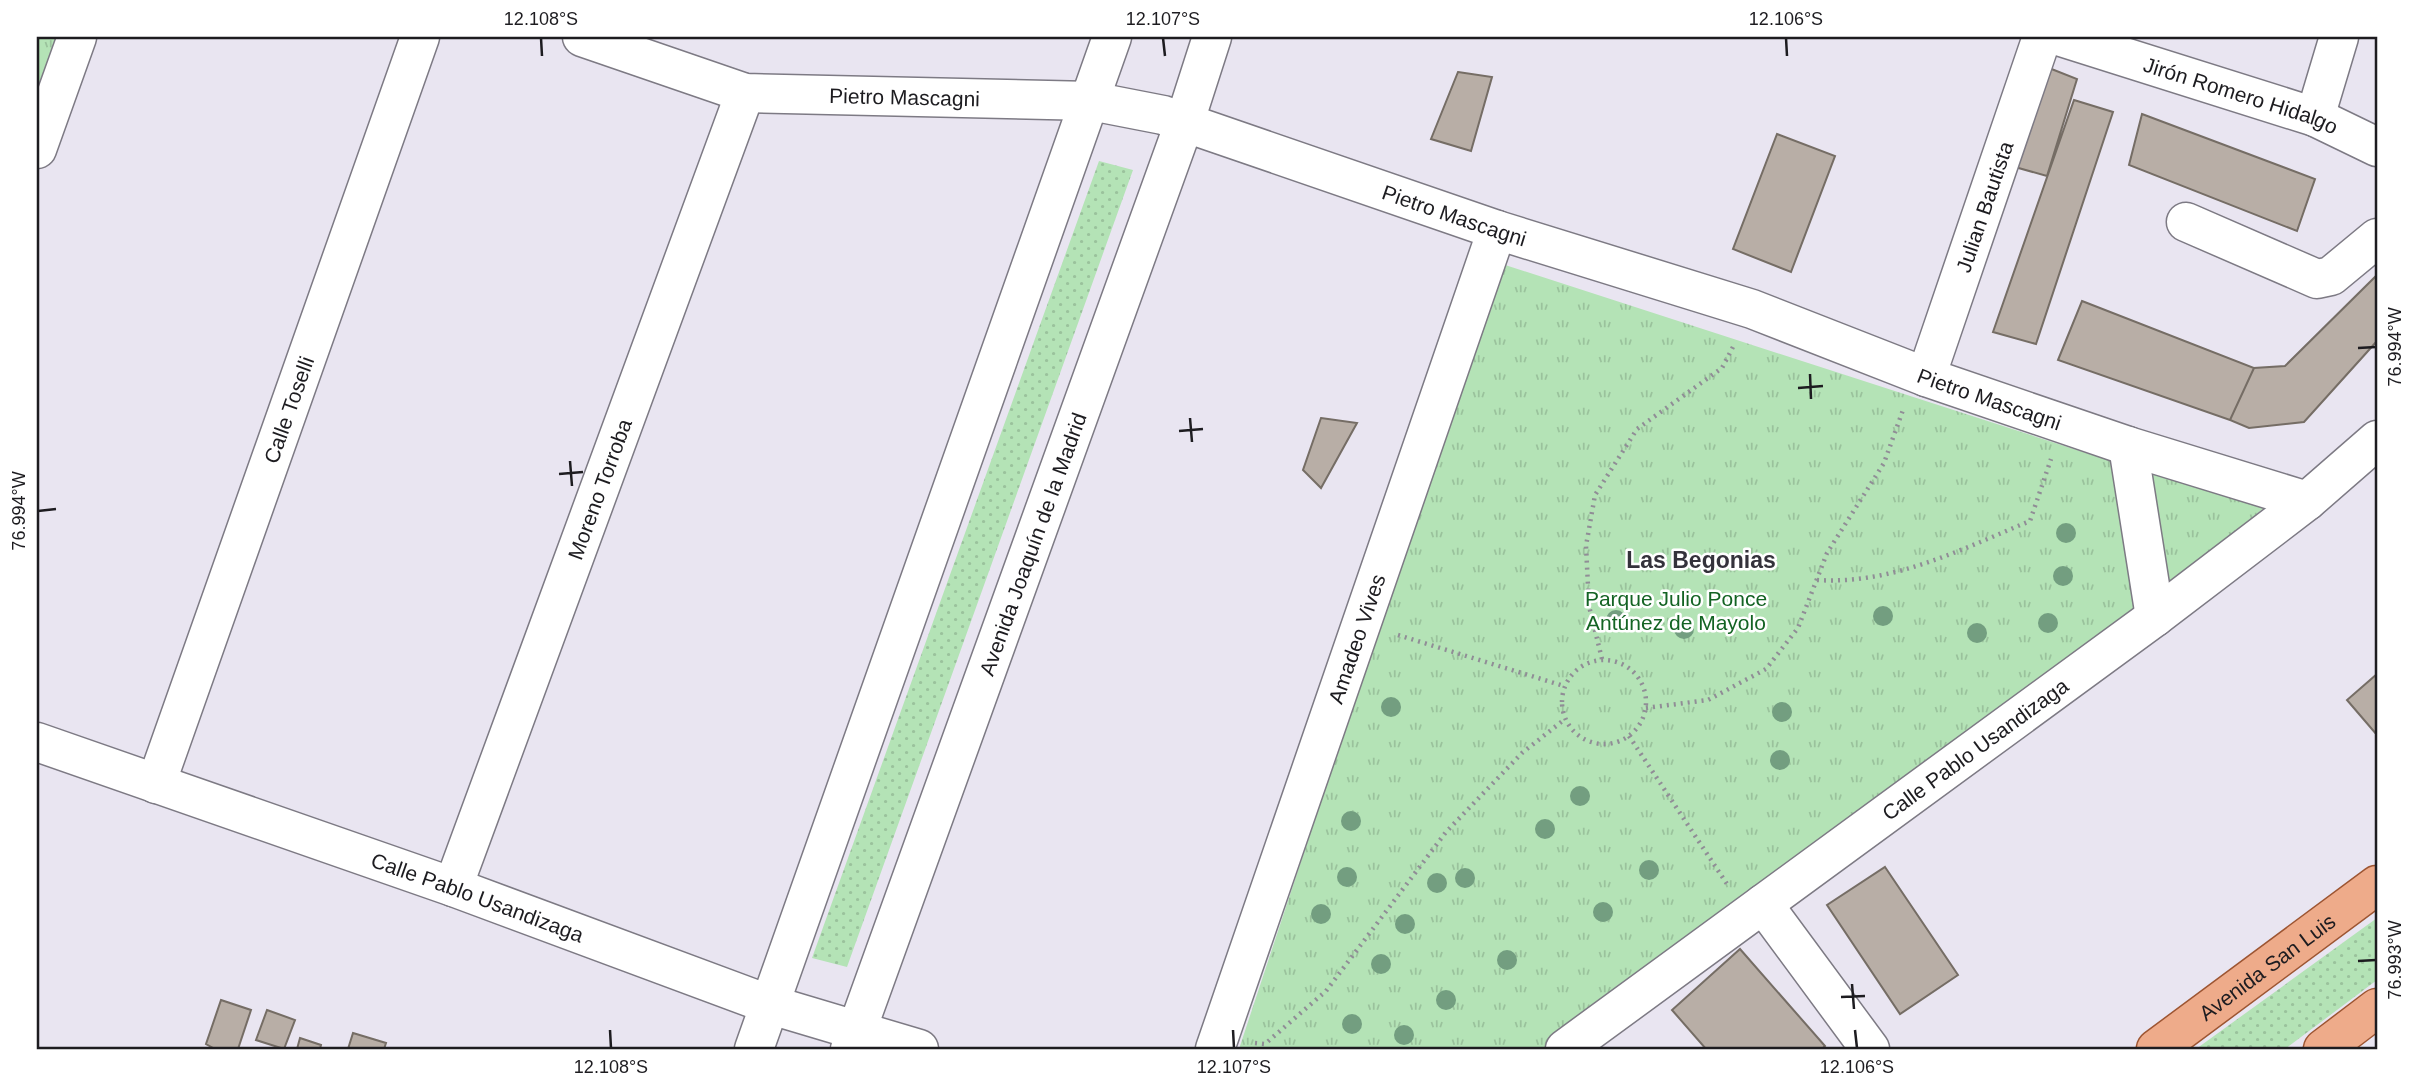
<svg xmlns="http://www.w3.org/2000/svg" width="2414" height="1086" font-family="Arial,sans-serif">
	<style>
		.grass { fill: url(#grass-dots) }
		.park { fill: url(#park-tufts) }
		.building { fill: #b8aea6; stroke: #756d65; stroke-width: 2 }
		.lines { fill: none; stroke-linecap: round; stroke-linejoin: round }
		.minor-casing { stroke: #7d7a84; stroke-width: 41 }
		.major-casing { stroke: #9d5532; stroke-width: 41 }
		.path { stroke: #908d96; stroke-width: 4.5; stroke-dasharray: 2 5; stroke-linecap: butt }
		.minor { stroke: #fff; stroke-width: 38 }
		.major { stroke: #eeab8a; stroke-width: 38 }
		.tree { fill: #739e80 }
		.ticks { fill: none; stroke: #1d1c20; stroke-width: 2.5 }
		.labels { text-anchor: middle; dominant-baseline: central; stroke-width: 5; stroke-linejoin: round; paint-order: stroke }
		.street-label { font-size: 21px; fill: #1d1c20; stroke: #fff }
		.park-label { font-size: 21px; fill: #136323; stroke: #fff }
		.neighbourhood-label { font-size: 23px; font-weight: bold; fill: #34323b; stroke: #fff }
		.neatline { fill: none; stroke: #1d1c20; stroke-width: 2.5 }
		.ticks-label { font-size: 18px; text-anchor: middle; fill: #1d1c20 }
	</style>
	<defs>
		<pattern id="grass-dots" width="8" height="8" patternUnits="userSpaceOnUse" patternTransform="scale(1.75)"><rect width="8" height="8" fill="#b4e3b6"/><path d="M2 2h.1M6 6h.1" fill="none" stroke="#9ac29c" stroke-width="1.8" stroke-linecap="round"/></pattern>
		<pattern id="park-tufts" width="24" height="20" patternUnits="userSpaceOnUse" patternTransform="scale(1.75)"><rect width="24" height="20" fill="#b4e3b6"/><path d="M3 7l-1-3M5 7V3M7 7l1-3M15 17l-1-3M17 17v-4M19 17l1-3" fill="none" stroke="#9ac29c"/></pattern>
	</defs>
	<rect width="100%" height="100%" fill="#e9e5f1"/>
	<path class="grass" d="M1099,161L1133,170L847,967L812,958Z
		M2377,918V980L2285,1049H2196Z"/>
	<path class="park" d="M37,37H61L37,103Z
		M1499,263L2114,462L2139,612L1547,1047L1239,1049Z
		M2138,466L2274,499L2160,598Z"/>
	<path class="building" d="M2049,68L2077,79L2047,176L2015,167Z
		M1458,72L1492,77L1471,151L1431,139Z
		M2074,100L2113,112L2036,344L1993,332Z
		M2142,114L2315,179L2297,231L2129,165Z
		M1777,134L1835,156L1791,272L1733,249Z
		M2377,275V341L2304,422L2249,428L2230,420L2254,368L2285,366Z
		M2082,301L2254,368L2230,420L2058,360Z
		M1321,418L1357,423L1321,488L1303,470Z
		M2377,674V735L2347,700Z
		M1885,867L1958,975L1900,1014L1827,905Z
		M1740,949L1825,1046L1822,1049H1706L1672,1010Z
		M221,1000L251,1010L238,1049H215L206,1044Z
		M267,1010L295,1020L284,1049L256,1040Z
		M353,1033L386,1043L384,1049H348Z
		M300,1038L321,1045L320,1049H297Z"/>
	<g class="lines">
		<defs>
			<g id="minor">
				<path id="s1" d="M582,37L745,93L1091,101L1163,115L1497,230L1752,309L1926,377L2128,446L2307,501"/>
				<path id="s2" d="M2061,37L2315,117L2377,147"/>
				<path d="M2315,117L2339,37"/>
				<path d="M37,149L77,37"/>
				<path d="M2186,222L2317,279L2331,276L2377,238"/>
				<path id="s3" d="M1926,377L2042,37"/>
				<path d="M2128,446L2155,617"/>
				<path id="s4" d="M37,742L453,887L768,1004L919,1049"/>
				<path id="s5" d="M156,784L420,37"/>
				<path id="s6" d="M453,887L745,93"/>
				<path d="M1763,904L1870,1049"/>
				<path d="M754,1049L1112,37"/>
				<path id="s7" d="M850,1049L1185,121L1212,37"/>
				<path id="s8" d="M1215,1049L1497,230"/>
				<path id="s9" d="M1565,1049L2155,617L2307,501L2377,440"/>
			</g>
			<g id="major">
				<path id="s10" d="M2156,1049L2377,885"/>
				<path d="M2323,1049L2377,1008"/>
			</g>
		</defs>
		<use href="#minor" class="minor-casing"/>
		<use href="#major" class="major-casing"/>
		<path class="path" d="M1817,580C1892,585 1962,549 2030,521L2051,459
			M1398,635L1564,686
			M1602,659L1589,606L1586,546L1595,495L1637,429L1722,368L1735,343
			M1562 702a42 42 0 1 1 84 0a42 42 0 1 1-84 0Z
			M1646,708L1708,700L1766,669L1798,628L1827,553L1884,463L1903,410
			M1629,736L1727,884
			M1255,1043L1265,1044L1326,991L1446,832L1522,753L1565,719"/>
		<use href="#minor" class="minor"/>
		<use href="#major" class="major"/>
	</g>
	<g class="tree">
		<circle cx="2066" cy="533" r="10"/>
		<circle cx="2063" cy="576" r="10"/>
		<circle cx="1883" cy="616" r="10"/>
		<circle cx="1616" cy="620" r="10"/>
		<circle cx="2048" cy="623" r="10"/>
		<circle cx="1684" cy="629" r="10"/>
		<circle cx="1977" cy="633" r="10"/>
		<circle cx="1391" cy="707" r="10"/>
		<circle cx="1782" cy="712" r="10"/>
		<circle cx="1780" cy="760" r="10"/>
		<circle cx="1580" cy="796" r="10"/>
		<circle cx="1351" cy="821" r="10"/>
		<circle cx="1545" cy="829" r="10"/>
		<circle cx="1649" cy="870" r="10"/>
		<circle cx="1347" cy="877" r="10"/>
		<circle cx="1465" cy="878" r="10"/>
		<circle cx="1437" cy="883" r="10"/>
		<circle cx="1603" cy="912" r="10"/>
		<circle cx="1321" cy="914" r="10"/>
		<circle cx="1405" cy="924" r="10"/>
		<circle cx="1507" cy="960" r="10"/>
		<circle cx="1381" cy="964" r="10"/>
		<circle cx="1446" cy="1000" r="10"/>
		<circle cx="1352" cy="1024" r="10"/>
		<circle cx="1404" cy="1035" r="10"/>
	</g>
	<path class="ticks" d="M541,38L542,56M1163,38L1165,56M1786,38L1787,56M2358,348L2376,347M1810,374L1811,399M1798,388L1823,386M1190,418L1192,442M1179,431L1203,429M570,461L572,486M559,474L583,472M38,511L56,509M2358,961L2376,960M1852,984L1854,1009M1841,997L1865,996M610,1030L611,1048M1233,1030L1234,1048M1855,1030L1857,1048"/>
	<g class="labels">
		<g class="street-label">
			<text stroke="none"><textPath href="#s2" startOffset="189">Jirón Romero Hidalgo</textPath></text>
			<text stroke="none"><textPath href="#s1" startOffset="332">Pietro Mascagni</textPath></text>
			<text stroke="none"><textPath href="#s3" startOffset="180">Julian Bautista</textPath></text>
			<text stroke="none"><textPath href="#s1" startOffset="900">Pietro Mascagni</textPath></text>
			<text stroke="none"><textPath href="#s1" startOffset="1466">Pietro Mascagni</textPath></text>
			<text stroke="none"><textPath href="#s5" startOffset="397">Calle Toselli</textPath></text>
			<text stroke="none"><textPath href="#s6" startOffset="424">Moreno Torroba</textPath></text>
			<text stroke="none"><textPath href="#s7" startOffset="537">Avenida Joaquín de la Madrid</textPath></text>
			<text stroke="none"><textPath href="#s8" startOffset="434">Amadeo Vives</textPath></text>
			<text stroke="none"><textPath href="#s9" startOffset="508">Calle Pablo Usandizaga</textPath></text>
			<text stroke="none"><textPath href="#s4" startOffset="467">Calle Pablo Usandizaga</textPath></text>
			<text stroke="none"><textPath href="#s10" startOffset="138">Avenida San Luis</textPath></text>
		</g>
		<g class="park-label">
			<text x="1676" y="598">Parque Julio Ponce<tspan x="1676" dy="24">Antúnez de Mayolo</tspan></text>
		</g>
		<g class="neighbourhood-label">
			<text x="1701" y="560">Las Begonias</text>
		</g>
	</g>
	<rect width="2414" height="1086" fill="none" stroke="#ffffff" stroke-width="77"/>
	<rect x="38" y="38" width="2338" height="1010" class="neatline"/>
	<g class="ticks-label">
		<text x="541" y="25">12.108°S</text>
		<text x="1163" y="25">12.107°S</text>
		<text x="1786" y="25">12.106°S</text>
		<text transform="translate(2395 347) rotate(-90)" y="6">76.994°W</text>
		<text transform="translate(19 511) rotate(-90)" y="6">76.994°W</text>
		<text transform="translate(2395 960) rotate(-90)" y="6">76.993°W</text>
		<text x="611" y="1073">12.108°S</text>
		<text x="1234" y="1073">12.107°S</text>
		<text x="1857" y="1073">12.106°S</text>
	</g>
</svg>
